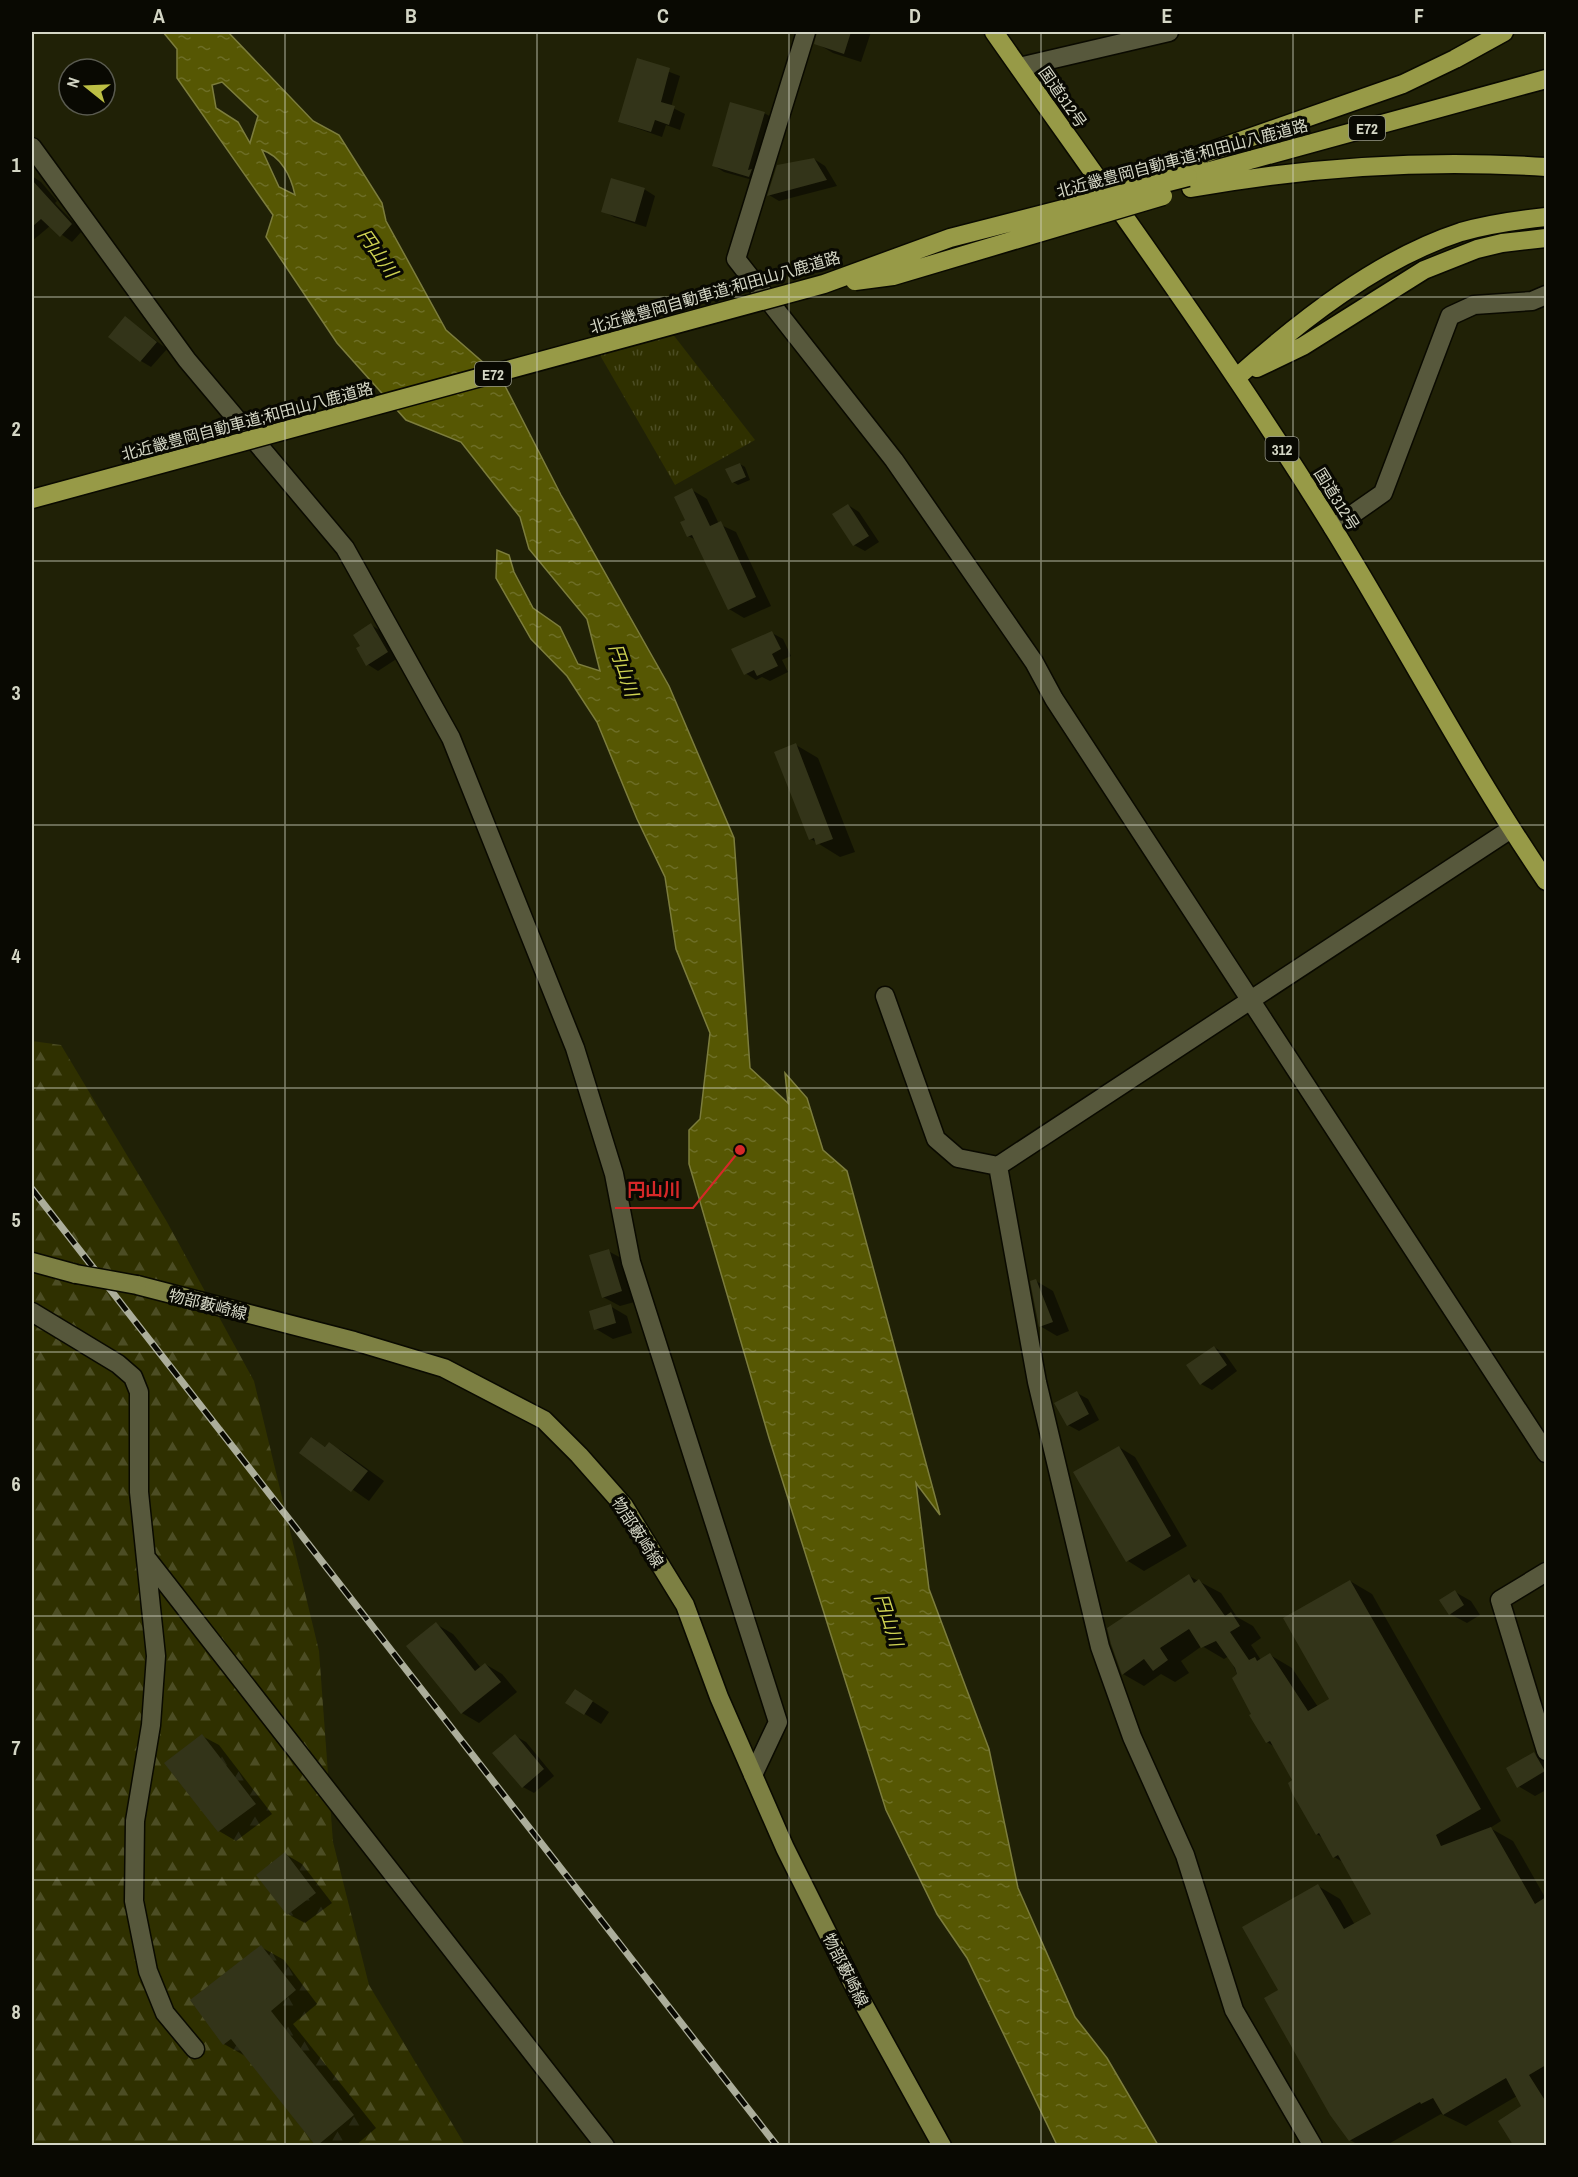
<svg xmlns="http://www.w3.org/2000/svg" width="1578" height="2177" font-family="'Archivo Narrow','Noto Sans JP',sans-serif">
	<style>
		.grass { fill: url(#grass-tufts) }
		.forest { fill: url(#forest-firs) }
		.water { fill: url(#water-ripples); stroke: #7c7d3d; stroke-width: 1.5; fill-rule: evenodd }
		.shadow { fill: #0007 }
		.building { fill: #333419 }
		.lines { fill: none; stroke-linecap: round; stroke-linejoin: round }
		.minor-casing { stroke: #0a0a00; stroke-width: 21 }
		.major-casing { stroke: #0a0a00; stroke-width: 21 }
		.highway-casing { stroke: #0a0a00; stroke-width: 21 }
		.minor { stroke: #57583c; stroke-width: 18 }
		.major { stroke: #7d8043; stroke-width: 18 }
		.highway { stroke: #979a47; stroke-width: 18 }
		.rail-casing { stroke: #acae9b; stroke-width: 7 }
		.rail { stroke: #090902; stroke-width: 4.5; stroke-dasharray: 14; stroke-linecap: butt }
		.major-bridge-casing { stroke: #0a0a00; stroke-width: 21; stroke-linecap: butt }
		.highway-bridge-casing { stroke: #0a0a00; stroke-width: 21; stroke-linecap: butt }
		.major-bridge { stroke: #7d8043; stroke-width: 18 }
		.highway-bridge { stroke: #979a47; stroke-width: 18 }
		.grid { fill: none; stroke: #d4d6c5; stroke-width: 1.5; stroke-opacity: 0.55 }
		.labels { text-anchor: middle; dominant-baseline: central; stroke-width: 6; stroke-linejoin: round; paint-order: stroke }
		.shield { fill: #090902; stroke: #97988a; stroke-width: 1.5 }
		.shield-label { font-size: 15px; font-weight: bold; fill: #d4d6c5 }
		.street-label { font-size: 16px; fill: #d4d6c5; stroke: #090902 }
		.water-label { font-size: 18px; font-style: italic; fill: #ced252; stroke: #090902 }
		.leader { fill: none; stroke: #d62828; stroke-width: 2 }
		.callout-dot { fill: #d62828; stroke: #090902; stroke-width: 2 }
		.callout-label { font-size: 18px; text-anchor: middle; font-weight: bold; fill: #d62828; stroke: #090902; stroke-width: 6; stroke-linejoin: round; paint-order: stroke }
		.neatline { fill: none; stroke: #d4d6c5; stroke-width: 2 }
		.grid-label { font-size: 20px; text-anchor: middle; font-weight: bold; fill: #d4d6c5 }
	</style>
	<defs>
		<pattern id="grass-tufts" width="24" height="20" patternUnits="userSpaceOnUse" patternTransform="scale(1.5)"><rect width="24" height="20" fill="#2f3000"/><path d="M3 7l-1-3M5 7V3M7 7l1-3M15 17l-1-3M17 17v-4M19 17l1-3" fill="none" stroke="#4c4d24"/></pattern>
		<pattern id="forest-firs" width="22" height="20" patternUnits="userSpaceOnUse" patternTransform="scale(1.5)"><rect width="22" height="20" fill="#2f3000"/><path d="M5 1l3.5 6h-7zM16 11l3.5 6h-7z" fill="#4c4d24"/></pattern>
		<pattern id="water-ripples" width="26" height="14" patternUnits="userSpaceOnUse" patternTransform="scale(1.5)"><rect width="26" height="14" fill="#565703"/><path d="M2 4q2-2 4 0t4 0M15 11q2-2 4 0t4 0" fill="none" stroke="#6d6e26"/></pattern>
	</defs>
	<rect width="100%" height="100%" fill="#202106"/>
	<path class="grass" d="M668,328L755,440L675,485L597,350Z"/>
	<path class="forest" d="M32,1041L61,1045L167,1222L254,1381L319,1651L333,1842L369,1985L465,2145L32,2146Z"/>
	<path class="water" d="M163,32H228L313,121L339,135L382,203L386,221L446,330L501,378L561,495L669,686L734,838L750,1068L788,1103L785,1073L807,1098L823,1150L847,1171L940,1515L916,1483L929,1589L989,1749L1018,1888L1075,2017L1107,2058L1158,2145H1057L967,1958L937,1914L886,1810L769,1438L689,1164V1130L700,1119L710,1033L676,949L665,877L637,819L597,722L567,676L531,639L496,578L497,550L509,555L514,572L533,608L560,627L578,664L600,671L587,619L529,549L520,517L461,442L406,420L337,343L266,237L273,215L177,78V49ZM222,82L258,116L250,143L238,122L216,108L212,85ZM262,150C281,156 291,176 295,195L279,187Z"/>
	<path class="shadow" d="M819,32H871L861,62L833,53L816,43Z
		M638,60L680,76L671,107L685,114L680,130L666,125L662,137L619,122Z
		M764,113L775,119L760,182L724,172L713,165Z
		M814,159L825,166L837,186L779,201L769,195Z
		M32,176L41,182L57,201L55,203L82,231L72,242L50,226L32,241Z
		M644,189L655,196L646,227L614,217L603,211Z
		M126,318L167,349L151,367L141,361Z
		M740,464L745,467L750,480L738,485L733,482Z
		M692,490L707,499L719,524L736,532L771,606L744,618L729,609L696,540L688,536Z
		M848,505L859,512L879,542L865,551L854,545Z
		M371,625L381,631L398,658L378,671L367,664L362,646Z
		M772,633L783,639L791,656L782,660L788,672L770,681L762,677L756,680L745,673Z
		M796,745L818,758L855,852L840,857L811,839Z
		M608,1251L625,1260L638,1301L620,1306L603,1297Z
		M1036,1281L1053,1291L1069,1331L1057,1336L1040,1326Z
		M610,1306L627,1316L632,1333L613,1339L596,1329Z
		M1214,1347L1225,1354L1237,1371L1212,1390L1201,1384Z
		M1077,1393L1088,1399L1099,1420L1079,1431L1068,1425Z
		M311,1439L327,1448L330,1444L347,1454L384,1481L369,1501L301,1453Z
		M1119,1447L1135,1457L1187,1546L1144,1571L1128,1561L1075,1472Z
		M1189,1576L1221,1593L1237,1617L1253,1626L1261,1638L1251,1645L1261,1660L1270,1655L1292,1668L1318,1707L1331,1699L1350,1581L1372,1594L1501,1821L1490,1828L1513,1841L1546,1899V2146H1510L1513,2143L1523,2106L1517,2096L1466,2126L1441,2114L1385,2146H1360L1350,2140L1280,1990L1318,1886L1340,1899L1355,1925L1373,1915L1343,1862L1334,1857L1323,1838L1317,1834L1294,1781L1275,1747L1267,1742L1229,1656L1224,1659L1202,1646L1181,1661L1189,1673L1175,1682L1161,1674L1144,1686L1123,1674Z
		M1455,1592L1471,1601L1480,1615L1467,1623L1450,1614Z
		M436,1624L453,1634L481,1668L485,1664L502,1674L517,1692L479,1723L462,1713Z
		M592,1701L609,1712L601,1724L567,1703Z
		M202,1736L219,1745L272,1814L236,1841L219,1831L166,1763Z
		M515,1736L526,1742L554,1776L534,1793L523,1787Z
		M1534,1754L1546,1761V1790L1535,1796L1518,1786Z
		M285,1854L302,1864L332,1903L305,1923L288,1914Z
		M261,1947L284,1960L317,2004L293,2024L376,2128L355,2146H316L247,2057L224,2044Z"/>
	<path class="building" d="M817,32H851L844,54L814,44Z
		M637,58L670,68L661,102L675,106L669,125L655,120L651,132L618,122Z
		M730,102L765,112L748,170L752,169L749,177L712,166Z
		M814,158L827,180L767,196L777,165Z
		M611,178L645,188L635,222L601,212Z
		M32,180L72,224L60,237L41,219L32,227Z
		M125,316L157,342L140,362L108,337Z
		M740,463L746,477L732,483L725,469Z
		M692,488L710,526L721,521L756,597L728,610L692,535L687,537L680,522L685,520L674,497Z
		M848,504L869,536L853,546L832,514Z
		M371,623L388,652L366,666L356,648L360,646L353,635Z
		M772,631L781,649L772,654L778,666L757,676L754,670L744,675L731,649Z
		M796,743L833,839L816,845L814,838L809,840L774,752Z
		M609,1249L622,1291L602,1298L589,1255Z
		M1036,1279L1053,1322L1039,1327L1030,1281Z
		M611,1304L616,1323L594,1330L589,1311Z
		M1214,1346L1227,1365L1200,1385L1186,1365Z
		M1077,1391L1089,1414L1067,1426L1054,1403Z
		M311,1437L325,1447L329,1442L368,1471L351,1492L299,1453Z
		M1119,1446L1171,1536L1126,1562L1073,1472Z
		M1189,1574L1194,1583L1199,1579L1225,1616L1231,1612L1240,1626L1230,1632L1249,1660L1255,1657L1257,1661L1270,1653L1308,1711L1329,1699L1283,1618L1350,1580L1481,1809L1436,1835L1441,1846L1491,1827L1535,1904L1546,1897V2065L1529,2075L1546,2102V2145H1513L1498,2121L1521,2106L1506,2078L1443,2115L1433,2098L1421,2104L1420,2102L1349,2141L1330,2115L1264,1998L1278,1990L1242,1927L1318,1884L1344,1929L1371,1914L1338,1855L1333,1858L1319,1833L1316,1835L1292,1793L1288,1783L1292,1780L1270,1741L1266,1743L1249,1715L1251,1714L1232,1678L1237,1674L1235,1668L1216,1641L1201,1648L1189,1629L1160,1648L1168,1660L1153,1671L1144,1659L1122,1675L1111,1644L1107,1628Z
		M1455,1590L1464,1605L1449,1615L1439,1600Z
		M436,1622L475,1671L485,1663L501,1682L461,1714L406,1646Z
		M575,1689L593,1701L584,1715L565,1703Z
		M202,1734L256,1804L218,1832L164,1763Z
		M515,1734L544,1769L522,1788L492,1753Z
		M1534,1752L1545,1771L1517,1788L1506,1768Z
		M285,1852L316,1893L287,1915L256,1875Z
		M261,1945L296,1990L271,2011L354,2115L318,2145H315L231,2039L223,2045L190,2000Z"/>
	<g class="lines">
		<defs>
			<path id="minor" d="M806,32L736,259L894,460L1034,662L1054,699L1546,1453
				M1019,67L1169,32
				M32,147L187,360L345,548L451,738L575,1048L614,1174L631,1262L778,1722L753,1775
				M1333,528L1383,493L1450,316L1474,305L1532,301L1546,295
				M885,996L936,1139L958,1158L998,1166L1511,829
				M998,1166L1037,1382L1100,1647L1132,1737L1185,1855L1234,2010L1313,2146
				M32,1312L118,1364L133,1377L139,1392V1492L156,1656L151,1725L135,1821L134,1901L148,1971L165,2013L195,2049
				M148,1560L605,2146
				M1546,1572L1500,1600L1546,1751"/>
			<path id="major" d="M32,1262L76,1274
				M137,1285L354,1341L444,1368L544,1420L579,1455L624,1506L685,1605L719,1697L785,1848L859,1996L942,2146"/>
			<path id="highway" d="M994,32C1109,196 1228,358 1333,528C1405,645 1469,768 1546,881
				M1183,161L1403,84L1455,59L1504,32
				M1188,177L1546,79
				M1191,188C1308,167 1428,159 1546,167
				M1257,368L1303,346L1424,270L1477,249L1502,243L1546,238
				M1236,378C1300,321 1378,259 1461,232C1489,224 1518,220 1546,217"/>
		</defs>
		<use href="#minor" class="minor-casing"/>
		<use href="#major" class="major-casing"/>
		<use href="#highway" class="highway-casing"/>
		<use href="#minor" class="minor"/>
		<use href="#major" class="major"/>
		<use href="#highway" class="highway"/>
		<defs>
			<path id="rail" d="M32,1189L777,2146"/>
		</defs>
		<use href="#rail" class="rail-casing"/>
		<use href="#rail" class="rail"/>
		<defs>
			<path id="major-bridge" d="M76,1274L137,1285"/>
			<path id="highway-bridge" d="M1097,189L1183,161
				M855,281L893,276L1163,196
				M32,499L824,284L950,238L1188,177"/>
		</defs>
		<use href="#major-bridge" class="major-bridge-casing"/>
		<use href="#highway-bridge" class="highway-bridge-casing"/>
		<use href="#major-bridge" class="major-bridge"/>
		<use href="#highway-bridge" class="highway-bridge"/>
	</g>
	<path class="grid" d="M285,32V2146M537,32V2146M789,32V2146M1041,32V2146M1293,32V2146M32,297H1546M32,561H1546M32,825H1546M32,1088H1546M32,1352H1546M32,1616H1546M32,1880H1546"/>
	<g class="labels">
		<g class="shield">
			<rect x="1349" y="116" width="36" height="24" rx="4.5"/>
			<rect x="475" y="362" width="36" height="24" rx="4.5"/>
			<rect x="1265.5" y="437" width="33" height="24" rx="4.5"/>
		</g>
		<g class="shield-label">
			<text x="1367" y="128">E72</text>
			<text x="493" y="374">E72</text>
			<text x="1282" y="449">312</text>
		</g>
		<g class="street-label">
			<text transform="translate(1063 97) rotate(55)">国道312号</text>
			<text transform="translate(1182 158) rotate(-15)">北近畿豊岡自動車道;和田山八鹿道路</text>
			<text transform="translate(715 292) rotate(-16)">北近畿豊岡自動車道;和田山八鹿道路</text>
			<text transform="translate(247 421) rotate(-15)">北近畿豊岡自動車道;和田山八鹿道路</text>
			<text transform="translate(1337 499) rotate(58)">国道312号</text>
			<text transform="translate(208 1304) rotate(14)">物部藪崎線</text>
			<text transform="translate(638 1532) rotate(57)">物部藪崎線</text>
			<text transform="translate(846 1970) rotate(63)">物部藪崎線</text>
		</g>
		<g class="water-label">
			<text transform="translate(378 253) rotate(55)">円山川</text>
			<text transform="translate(624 670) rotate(71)">円山川</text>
			<text transform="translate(889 1620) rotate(72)">円山川</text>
		</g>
	</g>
	<path class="leader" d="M740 1150L693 1208H615"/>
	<circle class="callout-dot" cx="740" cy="1150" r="6"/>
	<g class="callout-label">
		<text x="654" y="1196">円山川</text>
	</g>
	<rect width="1578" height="2177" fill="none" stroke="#090902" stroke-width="66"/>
	<g transform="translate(87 87) rotate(288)"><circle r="28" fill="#090902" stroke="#5a5b50" stroke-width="1.5"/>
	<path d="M0-4.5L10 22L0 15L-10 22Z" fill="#bcbf44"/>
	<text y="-9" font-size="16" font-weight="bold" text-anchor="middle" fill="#d4d6c5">N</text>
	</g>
	<rect x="33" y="33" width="1512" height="2111" class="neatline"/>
	<g class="grid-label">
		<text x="159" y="23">A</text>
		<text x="411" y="23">B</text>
		<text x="663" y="23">C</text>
		<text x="915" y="23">D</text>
		<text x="1167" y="23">E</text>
		<text x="1419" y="23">F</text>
		<text x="16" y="172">1</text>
		<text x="16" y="436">2</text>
		<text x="16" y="700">3</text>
		<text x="16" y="963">4</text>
		<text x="16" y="1227">5</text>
		<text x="16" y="1491">6</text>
		<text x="16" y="1755">7</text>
		<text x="16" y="2019">8</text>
	</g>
</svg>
